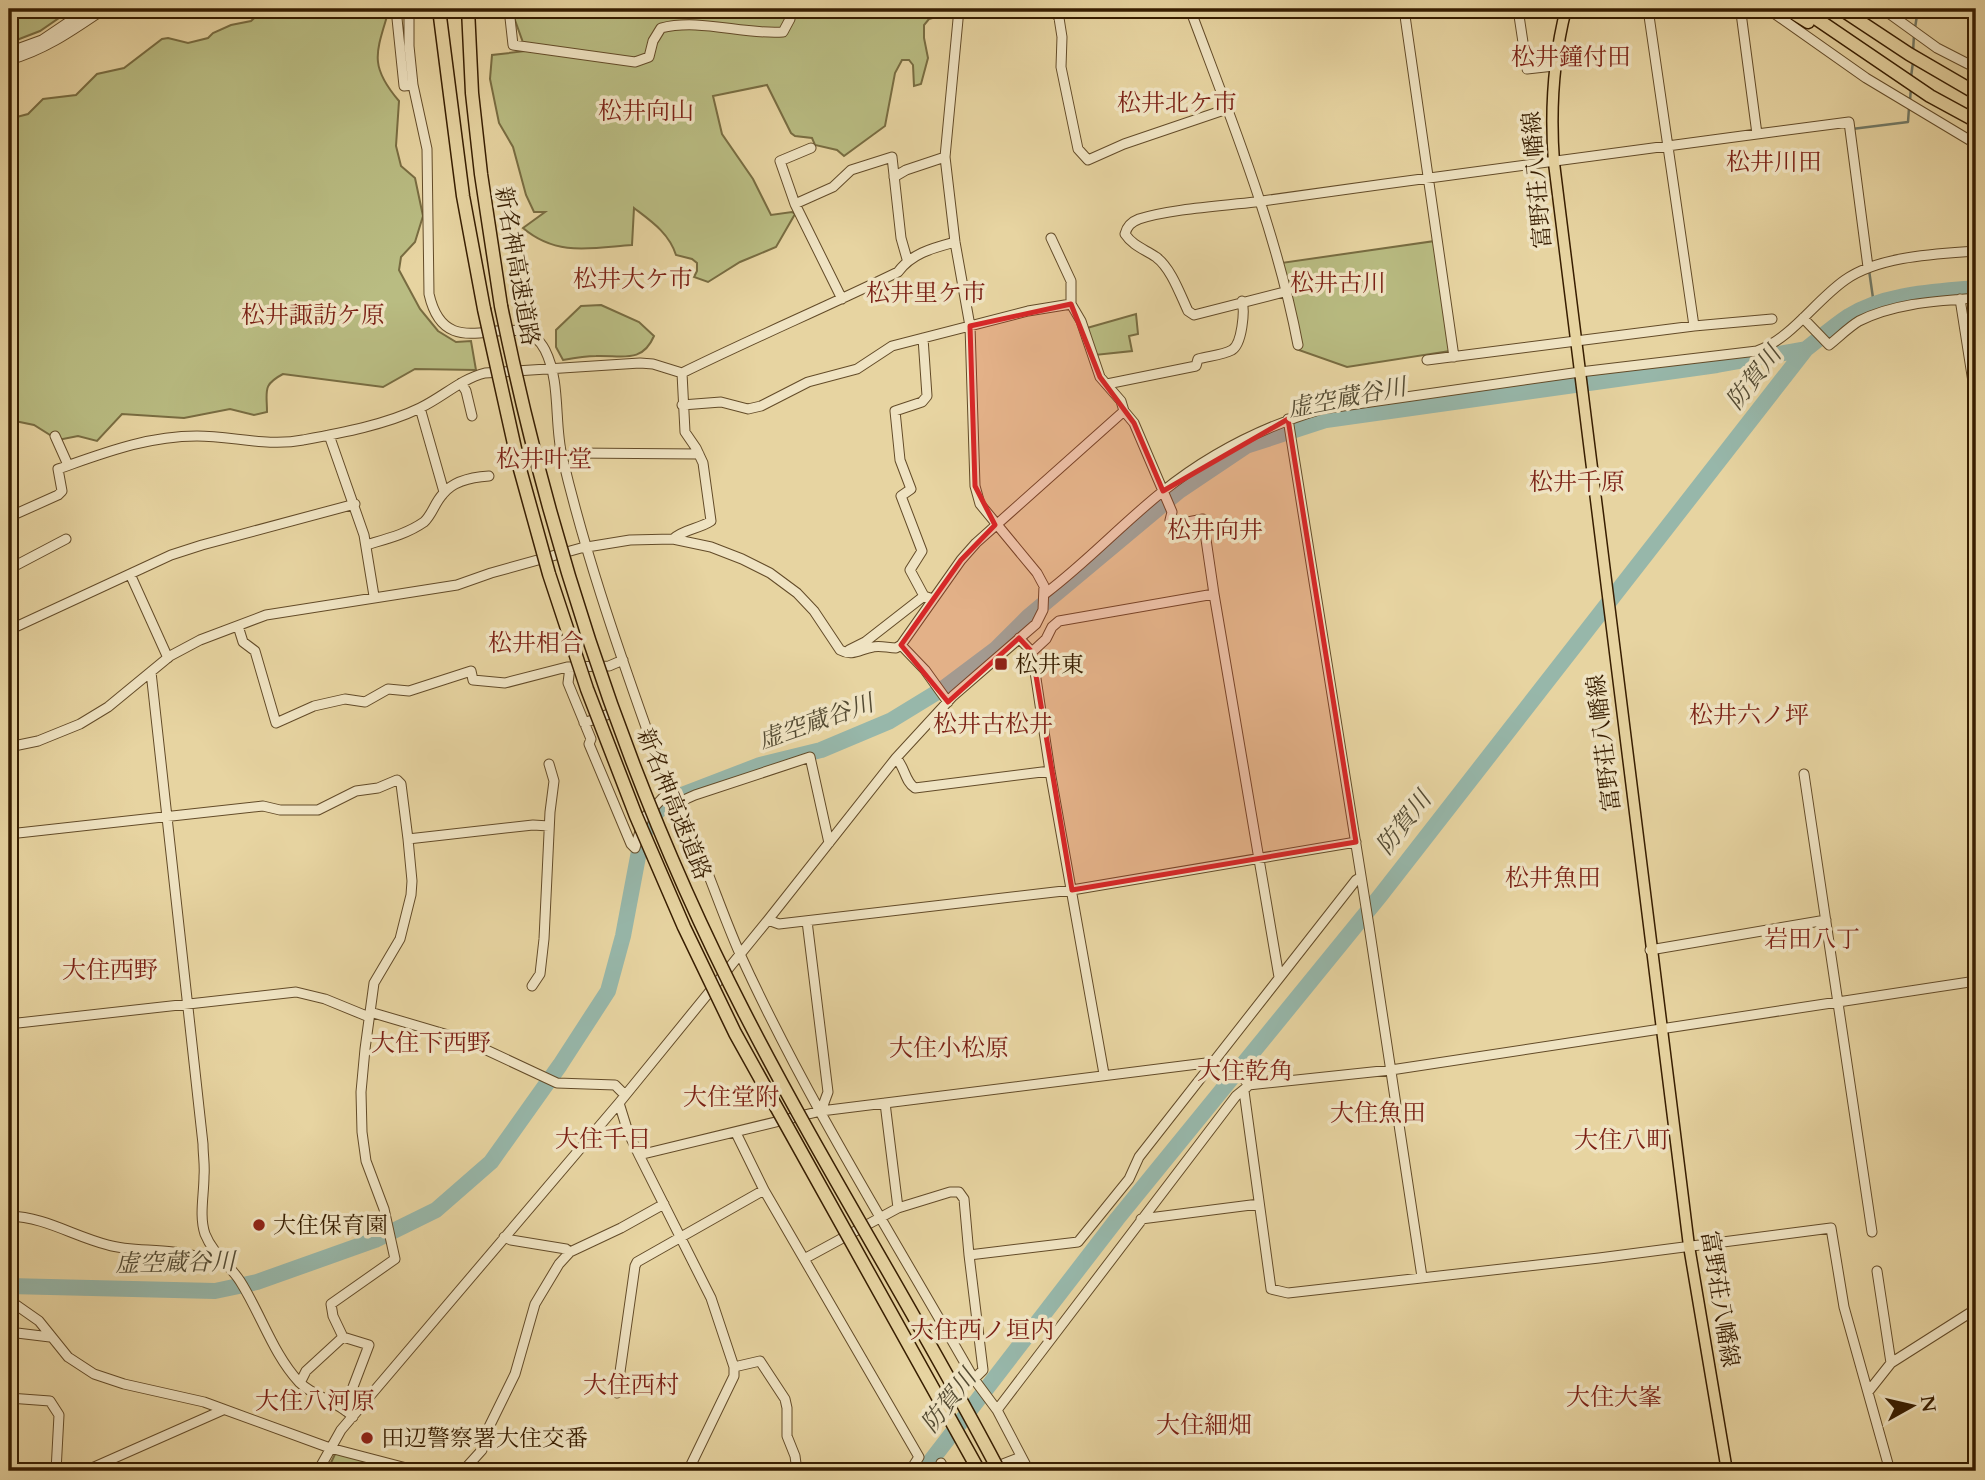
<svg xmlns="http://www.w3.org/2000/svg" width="1985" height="1480" font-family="Cardo,'Noto Serif JP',serif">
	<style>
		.green { fill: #b9bc82; stroke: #786c41; stroke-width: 2 }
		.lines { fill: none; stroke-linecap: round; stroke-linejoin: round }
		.stream { stroke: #717966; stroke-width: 2.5 }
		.river { stroke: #97b7aa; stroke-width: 16 }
		.minor-casing { stroke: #634b28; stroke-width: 11 }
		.major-casing { stroke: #371d00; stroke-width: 13 }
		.highway-casing { stroke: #371d00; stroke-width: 15 }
		.minor { stroke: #efe3c2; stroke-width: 9 }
		.major { stroke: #e7d4a1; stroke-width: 10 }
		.highway { stroke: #e7d4a1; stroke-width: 12 }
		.highway-bridge-casing { stroke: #371d00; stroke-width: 15; stroke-linecap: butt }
		.highway-bridge { stroke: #e7d4a1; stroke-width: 12 }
		.marked { fill: #d62828; fill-opacity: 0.2; stroke: #d62828; stroke-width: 5; stroke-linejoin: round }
		.poi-dot { fill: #8f2418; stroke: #efe3c2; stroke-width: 2.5 }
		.labels { text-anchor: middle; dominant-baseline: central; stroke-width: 7; stroke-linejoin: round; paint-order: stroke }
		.street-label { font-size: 23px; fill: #371d00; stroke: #efe3c2 }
		.poi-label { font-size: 23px; fill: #371d00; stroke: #efe3c2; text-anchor: start }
		.neighbourhood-label { font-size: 24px; fill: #7a1f14; stroke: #efe3c2 }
		.water-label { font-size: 24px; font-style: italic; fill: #544b33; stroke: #efe3c2 }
	</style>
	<rect width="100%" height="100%" fill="#e7d4a1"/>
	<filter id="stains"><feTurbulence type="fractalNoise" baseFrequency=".00286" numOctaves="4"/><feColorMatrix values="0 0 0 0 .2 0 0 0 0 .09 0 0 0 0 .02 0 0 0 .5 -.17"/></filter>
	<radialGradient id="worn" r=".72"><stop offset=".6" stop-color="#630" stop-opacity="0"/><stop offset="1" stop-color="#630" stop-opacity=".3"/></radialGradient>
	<path class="green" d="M9,9H72L40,31L9,43Z
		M264,9H387L388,13C376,53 369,66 399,101L396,146L401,166L415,178L423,216L415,242L401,257L399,270L420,309L438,331L456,342L471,341L476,370L415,369L383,387L283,374C262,385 267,391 267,412L254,415L230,409L184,418L122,414L97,441L78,436L58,440L34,425L15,421L9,417V119L28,114L43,99L76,95L97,74L124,68L162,39L168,38L188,43L208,38L213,33L231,25L251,21Z
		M511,9H947V14L929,19L924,25V38L928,58L921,84L914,86L913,65L909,60H902L895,73L885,126L844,156L837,150L815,145L812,138L795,136L791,133L767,85L713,96L722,134L753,179L771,215L792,212L795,214L776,247L740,262L708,282L694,277L697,271V263L692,259L676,255C669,233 651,221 634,208L632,245C592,248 557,257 523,228L545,212H534L526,195L513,147L499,123L490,79L492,55L526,51Z
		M1435,241L1450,351L1347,367L1296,349L1281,263Z
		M601,305L639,322L654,336C642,364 622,355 596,356C585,356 574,358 563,360L556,347V330L581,306Z
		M1136,314L1138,334L1129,336L1132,351L1095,355L1087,328Z
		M337,1450L402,1467L401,1471H327Z"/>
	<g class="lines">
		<path class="stream" d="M1915,28L1918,9
			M1913,52L1914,35
			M1911,77L1913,62
			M1910,101L1911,87
			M1852,129L1908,122L1909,108
			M1869,270L1874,305"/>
		<path class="river" d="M9,1286L215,1291L257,1282L375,1240L436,1210L491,1162L560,1065L608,991L623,936L640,846L650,819L662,807L682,795L760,765L821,750L890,721L944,688L996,649L1028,617L1179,491L1246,446L1326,420L1717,365L1806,349
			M923,1471L1117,1219L1380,896L1806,349C1820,338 1834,326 1849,316C1886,293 1935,292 1976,288"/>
		<defs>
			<path id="minor" d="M396,9L404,86L413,85
				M409,9V46L413,85L427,149L429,294C447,374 518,298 545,350C561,382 554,422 562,456C584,549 615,640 647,730C665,778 687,824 707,871C718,899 728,927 740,954C806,1099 895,1240 974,1379L997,1410L1029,1471
				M509,9L513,45L635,62L649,57L653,41L661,28C701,18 742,35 783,32L790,19L791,9
				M1053,9L1059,18L1062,37L1061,67L1078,149L1088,160L1124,144L1227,109
				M1190,9C1231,119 1276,229 1298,345
				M1404,9L1454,357
				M1518,9L1527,69L1554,66
				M1648,9L1694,326
				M1768,9L1866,78L1976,144
				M1883,9L1937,48L1976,68
				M9,52L42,40L88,9
				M9,60C45,50 73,30 104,9
				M1757,134L1849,122L1868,267
				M811,148L780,161L795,204L842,299
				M894,177L906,170L945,157
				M795,204L833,187L851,170L892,157L901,238L907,259
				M1288,291L1194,315L1188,311C1180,294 1171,268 1156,257C1144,249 1133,246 1125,234C1127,226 1131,222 1139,219C1170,209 1221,206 1255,202C1422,178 1589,158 1757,134L1741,13L1743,9
				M1960,299L1976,401
				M1803,318L1829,345C1839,337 1849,327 1859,321C1895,303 1937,301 1976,298
				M923,338L927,396L922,402L895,411L900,460L911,489L901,496L922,551L910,570L924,596L933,599
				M1427,360L1694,326L1772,319
				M682,373C753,338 826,307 898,272C912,253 933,248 955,242
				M461,383L466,391L472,416
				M1107,384L1196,366L1198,359C1209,356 1223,355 1232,350C1242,344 1245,311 1242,301
				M682,405L721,402L748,409L761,406L808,382L857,369L892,346L1028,311L1071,304
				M420,408L444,492
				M1288,419L1369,926L1422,1277
				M329,435L364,535L374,596
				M55,436L68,465
				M573,453L699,454
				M9,517L58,495L62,491L58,469C104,453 147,436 197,436C232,436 268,447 303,440C341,433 385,425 420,408C443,397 461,379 485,373L640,363L653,364L682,373
				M673,539C684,529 699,529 711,521L703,463L696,448L685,432L682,373
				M366,545C386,539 407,534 424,522C432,515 435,502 443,494C453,481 473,477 489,476
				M9,569L66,539
				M130,574L168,658
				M1046,593C1087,562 1122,524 1162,492C1209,454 1265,426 1322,409L1580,372L1757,351C1793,337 1814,302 1845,280C1879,256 1936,254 1976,251
				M1214,594L1279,977
				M238,626L243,642L255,651L276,723L314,706L345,699L365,702L388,689L409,691L471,671L473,680L505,683L567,667L609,666L623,660
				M9,630L171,555L202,545L355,504
				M1019,638L1032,652L1050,771L1104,1074
				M849,650L865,642L924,596
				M1032,652L1046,639L1052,627L1059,621L1214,594L1203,519L1178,524L1173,523L1170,520L1172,512L1134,423L1124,411L1121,401L1100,377L1081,321L1071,304V281L1051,238
				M570,667L568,683L591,739L589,744L631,844L635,848L644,818L671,789
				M151,672L203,1144C203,1155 205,1165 204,1176C204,1195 199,1216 205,1234C213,1254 229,1264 240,1281C261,1314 273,1354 299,1382C315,1398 338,1401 353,1417
				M948,702L925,670L901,645L961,560L976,543L1124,411
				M584,723L609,714
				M9,747L38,741L80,724L108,707L170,656L200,640L266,615L457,585L491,573L581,548L630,540L673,539L711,547L742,559L770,573L797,593L814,611L840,650C853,657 860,649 873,647C880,645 888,648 896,648L901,645
				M896,758C905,767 905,782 915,788L1050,771
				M1804,774L1872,1232
				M677,803L695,795L810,757L829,843
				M9,834L263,806L280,810H318L356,791L378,788L397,780L401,784L408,839L412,881L411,895L400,939L374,983L365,1049L361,1092L362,1132L366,1161L384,1209L395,1259L331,1304L333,1316L343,1337L306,1371L300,1383
				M408,839L533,825L549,826
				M768,920L779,924L1072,890L1356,842
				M807,921L828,1092L821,1111
				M1650,950L1826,920
				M532,986L540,974L544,939L550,812L554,781L549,764
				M370,1012L465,1040L557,1083L615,1085L625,1095
				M9,1024L296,992L325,999L369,1017
				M1245,1080L1248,1085L1391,1070L1976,981
				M1244,1091L1271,1289L1288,1293L1599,1258L1831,1228L1844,1307L1890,1471
				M619,1103L628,1132L639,1155L711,1298L734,1367V1376L688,1471
				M885,1103L898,1208L950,1192H959L964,1199L969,1255
				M736,1133L764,1190
				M639,1155L821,1111L1214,1062
				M9,1216C45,1217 73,1236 108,1245C128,1251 152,1249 173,1252C188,1254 201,1259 216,1255
				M1141,1219L1259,1204
				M504,1237L511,1240L566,1249L570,1252
				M804,1259L898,1208
				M1877,1271L1891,1363
				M9,1300L39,1321L68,1357L94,1374L124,1384L204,1402L330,1448L418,1471
				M9,1332L50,1337
				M343,1337L369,1345L345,1408
				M734,1367L760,1361L785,1399L787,1408V1436L795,1456L797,1471
				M974,1379L983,1370L969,1255L1078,1242L1129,1179L1139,1157L1356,880L1361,877
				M1868,1392L1891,1363L1976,1309
				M617,1393L635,1266L637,1262L764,1190L919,1457L910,1471
				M9,1398L50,1401L59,1415L56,1471
				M997,1410L1236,1096L1247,1087
				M941,1463L945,1471
				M85,1471L223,1410
				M318,1471L341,1430L619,1103L768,920L896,758L953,696L1036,624L1043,610L1044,586L1037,573L980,504L975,486L970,326L955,242L945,157L959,9
				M463,1471L482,1450L489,1427L515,1374L535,1304L559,1264L570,1252L621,1228L664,1204
				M605,1471L606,1469
				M985,1471L1021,1457"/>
			<path id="major" d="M1566,9C1553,60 1550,110 1554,163L1689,1246L1727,1471"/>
			<path id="highway" d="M439,9L463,196L484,309
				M468,9L472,93L481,174L501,306
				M1787,9L1808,22
				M1802,9L1930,96L1976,121
				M1841,9L1909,54L1976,93"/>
		</defs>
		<use href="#minor" class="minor-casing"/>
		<use href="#major" class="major-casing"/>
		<use href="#highway" class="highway-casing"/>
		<use href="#minor" class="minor"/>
		<use href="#major" class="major"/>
		<use href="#highway" class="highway"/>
		<defs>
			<path id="highway-bridge" d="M501,306C551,551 630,790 744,1012C824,1168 918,1316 999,1471
				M484,309L518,462L549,574L587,689L636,816L684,927L735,1033L979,1471"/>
		</defs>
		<use href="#highway-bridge" class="highway-bridge-casing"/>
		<use href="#highway-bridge" class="highway-bridge"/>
	</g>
	<path class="marked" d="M1071,304L1100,377L1134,423L1163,491L1288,419L1356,842L1072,890L1032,652L1019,638L948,702L901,645L961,560L995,525L975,486L970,326Z"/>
	<g class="poi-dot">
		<rect x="994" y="657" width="14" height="14" rx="3.5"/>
		<circle cx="259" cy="1225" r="7"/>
		<circle cx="367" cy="1438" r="7"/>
	</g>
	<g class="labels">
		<g class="street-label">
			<text transform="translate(1537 180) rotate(-95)">富野荘八幡線</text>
			<text transform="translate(517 266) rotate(80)">新名神高速道路</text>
			<text transform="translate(1604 743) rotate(-97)">富野荘八幡線</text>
			<text transform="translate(674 804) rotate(68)">新名神高速道路</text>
			<text transform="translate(1720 1299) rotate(81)">富野荘八幡線</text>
		</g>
		<g class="poi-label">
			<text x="1015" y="664">松井東</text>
			<text x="273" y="1225">大住保育園</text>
			<text x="381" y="1438">田辺警察署大住交番</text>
		</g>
		<g class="neighbourhood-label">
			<text x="1571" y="57">松井鐘付田</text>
			<text x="1177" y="103">松井北ケ市</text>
			<text x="646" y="111">松井向山</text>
			<text x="1774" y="162">松井川田</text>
			<text x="633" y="279">松井大ケ市</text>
			<text x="1338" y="283">松井古川</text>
			<text x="926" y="293">松井里ケ市</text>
			<text x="313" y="315">松井諏訪ケ原</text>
			<text x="544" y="459">松井叶堂</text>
			<text x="1577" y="482">松井千原</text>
			<text x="1215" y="530">松井向井</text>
			<text x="536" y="643">松井相合</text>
			<text x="1749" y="715">松井六ノ坪</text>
			<text x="993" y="724">松井古松井</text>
			<text x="1553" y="878">松井魚田</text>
			<text x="1812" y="939">岩田八丁</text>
			<text x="110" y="970">大住西野</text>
			<text x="431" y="1043">大住下西野</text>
			<text x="949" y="1048">大住小松原</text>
			<text x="1245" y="1071">大住乾角</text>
			<text x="731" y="1097">大住堂附</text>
			<text x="1378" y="1113">大住魚田</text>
			<text x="603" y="1139">大住千日</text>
			<text x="1622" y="1140">大住八町</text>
			<text x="982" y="1330">大住西ノ垣内</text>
			<text x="631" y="1385">大住西村</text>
			<text x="1614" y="1397">大住大峯</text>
			<text x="315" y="1401">大住八河原</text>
			<text x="1204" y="1425">大住細畑</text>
		</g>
		<g class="water-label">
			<text transform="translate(1754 378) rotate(-52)">防賀川</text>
			<text transform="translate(1347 398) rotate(-11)">虚空蔵谷川</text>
			<text transform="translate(816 722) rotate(-19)">虚空蔵谷川</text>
			<text transform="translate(1404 823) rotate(-52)">防賀川</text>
			<text transform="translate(175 1263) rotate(-1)">虚空蔵谷川</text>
			<text transform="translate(949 1401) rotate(-52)">防賀川</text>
		</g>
	</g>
	<rect width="1985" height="1480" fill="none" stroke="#e7d4a1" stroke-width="35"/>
	<rect x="10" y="10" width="1964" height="1459" fill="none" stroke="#371d00" stroke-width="3.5"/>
	<rect x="18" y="18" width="1950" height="1445" fill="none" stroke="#371d00" stroke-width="2"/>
	<g transform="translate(1912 1406) rotate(82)" stroke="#efe3c2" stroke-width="5" paint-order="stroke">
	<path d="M0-5L12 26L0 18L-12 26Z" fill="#371d00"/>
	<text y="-10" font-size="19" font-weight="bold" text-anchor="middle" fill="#371d00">N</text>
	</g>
	<rect width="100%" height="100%" filter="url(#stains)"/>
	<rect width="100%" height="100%" fill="url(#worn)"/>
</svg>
